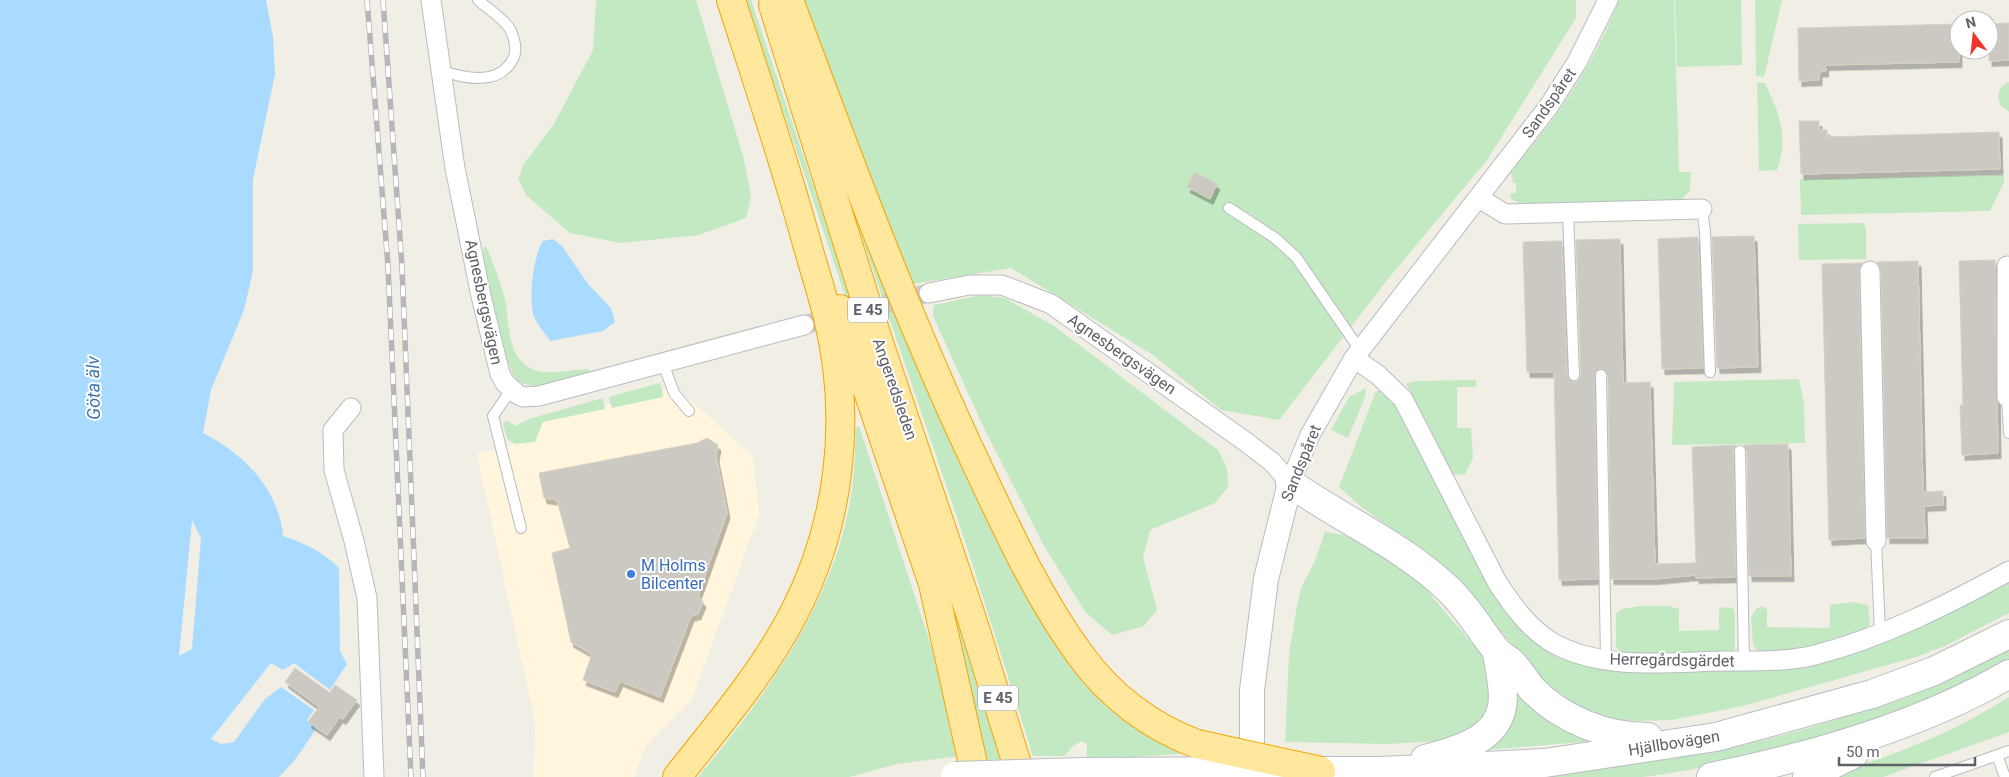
<svg xmlns="http://www.w3.org/2000/svg" width="2009" height="777" font-family="Roboto,sans-serif">
	<style>
		.commercial { fill: #fff6dd }
		.green { fill: #c3e9c2 }
		.water { fill: #a8dbff; fill-rule: evenodd }
		.building { fill: #ccc9c3; stroke: #d6d0c4; filter: url(#shadow) }
		.lines { fill: none; stroke-linecap: round; stroke-linejoin: round }
		.minor-tunnel { stroke: #cccbc6; stroke-width: 19; stroke-dasharray: 19 9; stroke-linecap: butt }
		.service-casing { stroke: #b9bcc1; stroke-width: 12 }
		.minor-casing { stroke: #b9bcc1; stroke-width: 21 }
		.tertiary-casing { stroke: #b9bcc1; stroke-width: 26 }
		.secondary-casing { stroke: #babdc3; stroke-width: 30 }
		.trunk-casing { stroke: #f7a400; stroke-width: 30 }
		.service { stroke: #fff; stroke-width: 10 }
		.minor { stroke: #fff; stroke-width: 19 }
		.tertiary { stroke: #fff; stroke-width: 24 }
		.secondary { stroke: #fff; stroke-width: 28 }
		.trunk { stroke: #ffe89e; stroke-width: 28 }
		.rail-casing { stroke: #b5b6b7; stroke-width: 5.5 }
		.rail { stroke: #fff; stroke-width: 4; stroke-dasharray: 11; stroke-linecap: butt }
		.secondary-bridge-casing { stroke: #babdc3; stroke-width: 30; stroke-linecap: butt }
		.trunk-bridge-casing { stroke: #f7a400; stroke-width: 30; stroke-linecap: butt }
		.secondary-bridge { stroke: #fff; stroke-width: 28 }
		.trunk-bridge { stroke: #ffe89e; stroke-width: 28 }
		.shop-dot { fill: #3f7fe0; stroke: #fff; stroke-width: 2 }
		.labels { text-anchor: middle; dominant-baseline: central; stroke-width: 4; stroke-linejoin: round; paint-order: stroke }
		.shield { fill: #fff; stroke: #8e9195; stroke-width: 1 }
		.shield-label { font-size: 15px; font-weight: bold; fill: #5e6268 }
		.street-label { font-size: 16px; fill: #5e6268; stroke: #fff }
		.shop-label { font-size: 16px; fill: #366cbe; stroke: #fff; text-anchor: start }
		.water-label { font-size: 18px; font-style: italic; fill: #3b76af; stroke: #fff }
	</style>
	<defs>
		<filter id="shadow"><feDropShadow dx="3" dy="5.5" stdDeviation="0" flood-color="#0004"/></filter>
	</defs>
	<rect width="100%" height="100%" fill="#f1eee6"/>
	<path class="commercial" d="M674,388L711,418L753,457L759,515L691,701L645,747L634,777H534L535,722L477,454L539,438L536,424Z"/>
	<path class="green" d="M596,0H696L743,156L751,196L746,218L699,235L621,243L570,233L527,196L518,179L524,164L554,124L593,50Z
		M746,0H751L908,467L1009,777H986L885,415Z
		M801,0H1576V18L1487,160L1388,279L1279,420L1221,410L1153,355L1011,268L900,286Z
		M1619,0H1674L1679,172H1691L1690,190L1680,202L1523,205L1511,199L1510,193H1516V183H1513L1511,173C1522,157 1535,142 1547,127C1576,89 1602,45 1619,0Z
		M1675,0H1741L1742,65L1677,67Z
		M1755,0H1782L1764,77L1756,76Z
		M2009,82V112L2000,105L1998,95L2002,86Z
		M1757,83H1765C1780,115 1789,136 1777,170L1759,171Z
		M820,114L1027,586L1180,754L1116,758L1087,757V744L1082,741L1073,746L1065,756H1033L966,544Z
		M2004,175V182L1990,211L1801,215L1800,179Z
		M1863,223L1866,228V259L1799,260L1798,224Z
		M484,246L487,248C493,265 501,282 505,299C510,325 506,362 538,371C554,375 572,369 588,369L592,373C572,378 538,394 518,381C505,372 479,261 484,246Z
		M981,295L1005,298L1054,326L1218,450L1227,468L1228,487L1215,503L1150,530L1143,557L1157,610L1144,626L1112,635L1086,613L1044,546L984,428L933,316L934,305Z
		M1799,379L1804,404L1805,443L1672,445L1674,382Z
		M1476,380V387H1457V428H1471L1473,458L1465,474L1455,475L1450,471L1406,384L1415,381Z
		M659,383L662,388L663,397L612,408L609,397Z
		M1366,388L1365,397L1348,438L1331,430L1349,397Z
		M1376,391H1382L1398,409L1492,591L1508,614L1533,638L1572,662L1591,667L1620,669L1771,668L2009,578V613L1945,646L1916,657L1743,706L1672,720L1636,721L1612,719L1594,715L1549,691L1477,602L1433,559L1359,505L1339,487Z
		M603,398L605,409L543,422L535,442L515,444L507,439L503,424L506,420L515,426L529,419Z
		M859,426L941,676L960,756L897,764L849,777H698C782,676 860,567 855,429Z
		M1325,532L1344,535L1360,541L1384,556L1424,587L1481,654L1490,670L1492,706L1480,726L1442,741L1388,744L1285,742L1289,655L1296,611L1301,588L1315,561Z
		M1853,602L1868,605L1870,624C1861,636 1814,648 1797,650C1784,651 1771,650 1758,651L1753,645L1751,617L1757,608L1762,606L1767,609V627L1828,628L1830,626V605Z
		M1641,606H1668L1679,609V631L1719,630V609L1724,607L1733,608L1735,613V649L1729,652L1622,654L1616,647V614L1622,609Z
		M2009,647V661C1919,706 1826,741 1728,762C1699,768 1670,774 1642,777C1592,777 1536,777 1486,777C1605,769 1724,756 1838,719C1897,700 1952,672 2009,647Z
		M1511,681L1594,741L1486,750Z
		M2009,697V732L1883,777H1829C1854,766 1880,760 1905,749C1942,735 1976,718 2009,697Z"/>
	<path class="water" d="M0,0H266L273,37L275,74L253,179V271L244,310L211,390L203,433C243,453 279,489 283,536C306,544 322,551 339,568L340,651L347,664L330,690L294,663L283,670L271,663L211,739L221,744L234,742L265,699L281,687L314,710L307,720L316,729L295,760L279,777H0ZM192,520L201,538L192,649L179,656Z
		M553,239L562,246L588,284L611,308L615,322L603,331L550,341C545,333 536,323 533,314C529,296 533,256 543,241Z"/>
	<path class="building" d="M2009,23V60L1989,61V24Z
		M1959,24V62L1825,65L1826,71L1819,72V80L1799,81L1798,28Z
		M1799,121H1819V130H1827V137L1999,132L2000,169L1801,174Z
		M1195,172L1217,184L1210,199L1187,187Z
		M1754,236L1758,367L1717,368L1712,237Z
		M1698,237L1703,368L1662,369L1658,239Z
		M1620,239L1623,383L1650,382L1655,564L1696,563L1692,447L1736,445L1733,451L1736,577L1696,578V575L1655,579H1611L1608,375L1605,369L1600,368L1594,375L1598,579L1559,580L1554,372H1527L1523,242L1562,241L1567,375L1574,382L1578,381L1581,375L1576,240Z
		M1995,260L1998,453L1962,455L1960,405H1963L1959,261Z
		M1918,261L1923,492L1943,491V505L1924,506L1925,538H1887L1881,271L1877,262Z
		M1863,263L1859,271L1865,538L1829,540L1822,264Z
		M707,438L718,445L716,456L727,513L698,595L703,602L698,614L691,616L660,697L620,681L615,692L583,680L592,654L571,642L552,553L570,548L557,500L544,498L539,473L697,443Z
		M1788,444L1791,576H1749L1747,451L1744,445Z
		M295,668L330,693L335,685L357,700L343,719L340,717L327,735L308,722L319,707L285,682Z"/>
	<g class="lines">
		<path class="minor-tunnel" d="M804,325L929,293"/>
		<defs>
			<path id="service" d="M440,70C465,79 499,86 513,59C518,50 514,37 510,29C502,17 488,9 478,0
				M1229,208L1275,238L1296,257L1360,350
				M1702,209L1705,231L1710,372
				M1568,212L1574,375
				M663,363L674,393L689,411
				M1601,375L1606,659
				M511,390L493,416L521,528
				M2007,397L2009,433
				M1740,451L1744,661
				M1876,541L1880,632
				M1997,755L2005,777
				M1935,777L2009,751"/>
			<path id="minor" d="M431,0L455,168L481,296L500,374L505,383L517,394L523,397L539,396L804,325
				M1479,198L1505,214L1702,209
				M2007,266V397
				M1870,271L1876,541
				M929,293L969,285H1002L1051,304L1246,442L1272,462L1290,483L1310,435L1354,358L1549,106L1577,62L1608,0
				M1354,358L1378,375L1403,399L1497,582C1512,605 1529,629 1553,643C1603,671 1670,662 1724,661C1754,661 1787,662 1815,655C1884,637 1947,605 2009,571
				M351,408L333,430L334,470L354,541L367,598L374,777"/>
			<path id="tertiary" d="M1252,773V690L1266,579L1290,483"/>
			<path id="secondary" d="M1290,483C1341,519 1400,544 1447,588C1466,605 1480,630 1496,650C1500,655 1506,658 1511,662C1519,670 1525,680 1532,689C1562,720 1606,737 1648,737
				M1425,759C1451,752 1490,743 1500,714C1507,696 1499,670 1497,652
				M1321,771H1381L1545,763L1716,737L1872,694L1934,671L2009,634
				M1711,777C1810,757 1922,725 2009,674
				M1807,777L1854,754"/>
			<path id="trunk" d="M789,0C847,155 904,311 975,461C1006,527 1037,596 1081,656C1110,696 1151,727 1197,744
				M773,5L879,343L972,619L1021,777
				M840,309L933,584L976,777
				M677,777C718,725 763,673 794,613C840,524 852,420 829,322C822,292 812,263 804,233C782,154 756,77 731,0"/>
		</defs>
		<use href="#service" class="service-casing"/>
		<use href="#minor" class="minor-casing"/>
		<use href="#tertiary" class="tertiary-casing"/>
		<use href="#secondary" class="secondary-casing"/>
		<use href="#trunk" class="trunk-casing"/>
		<use href="#service" class="service"/>
		<use href="#minor" class="minor"/>
		<use href="#tertiary" class="tertiary"/>
		<use href="#secondary" class="secondary"/>
		<use href="#trunk" class="trunk"/>
		<defs>
			<path id="rail" d="M367,0L388,266L411,777
				M383,0L402,267L423,777"/>
		</defs>
		<use href="#rail" class="rail-casing"/>
		<use href="#rail" class="rail"/>
		<defs>
			<path id="secondary-bridge" d="M955,776L1083,772L1295,771"/>
			<path id="trunk-bridge" d="M1197,744L1321,771"/>
		</defs>
		<use href="#secondary-bridge" class="secondary-bridge-casing"/>
		<use href="#trunk-bridge" class="trunk-bridge-casing"/>
		<use href="#secondary-bridge" class="secondary-bridge"/>
		<use href="#trunk-bridge" class="trunk-bridge"/>
	</g>
	<circle class="shop-dot" cx="631" cy="574" r="5"/>
	<g class="labels">
		<g class="shield">
			<rect x="848" y="297.5" width="40" height="25" rx="4"/>
			<rect x="978" y="685.5" width="40" height="25" rx="4"/>
		</g>
		<g class="shield-label">
			<text x="868" y="310">E 45</text>
			<text x="998" y="698">E 45</text>
		</g>
		<g class="street-label">
			<text transform="translate(1549 103) rotate(-55)">Sandspåret</text>
			<text transform="translate(484 302) rotate(78)">Agnesbergsvägen</text>
			<text transform="translate(1122 354) rotate(35)">Agnesbergsvägen</text>
			<text transform="translate(895 389) rotate(71)">Angeredsleden</text>
			<text transform="translate(1301 463) rotate(-68)">Sandspåret</text>
			<text transform="translate(1672 660) rotate(1)">Herregårdsgärdet</text>
			<text transform="translate(1674 743) rotate(-9)">Hjällbovägen</text>
		</g>
		<g class="shop-label">
			<text x="641" y="565">M Holms<tspan x="641" dy="18">Bilcenter</tspan></text>
		</g>
		<g class="water-label">
			<text transform="translate(93 388) rotate(-91)">Göta älv</text>
		</g>
	</g>
	<g transform="translate(1974 35) rotate(345)"><circle r="24" fill="#ffffff" stroke="#bfc0c3"/>
	<path d="M0-4L9 19L0 12L-9 19Z" fill="#f4342a"/>
	<text y="-8" font-size="14" font-weight="bold" text-anchor="middle" fill="#5e6268">N</text>
	</g>
	<path d="M1839 757v8h136v-8" fill="none" stroke="#5e6268" stroke-width="2.5"/>
	<text x="1846" y="757" font-size="15" fill="#5e6268" stroke="#ffffff" stroke-width="4" paint-order="stroke">50 m</text>
</svg>
